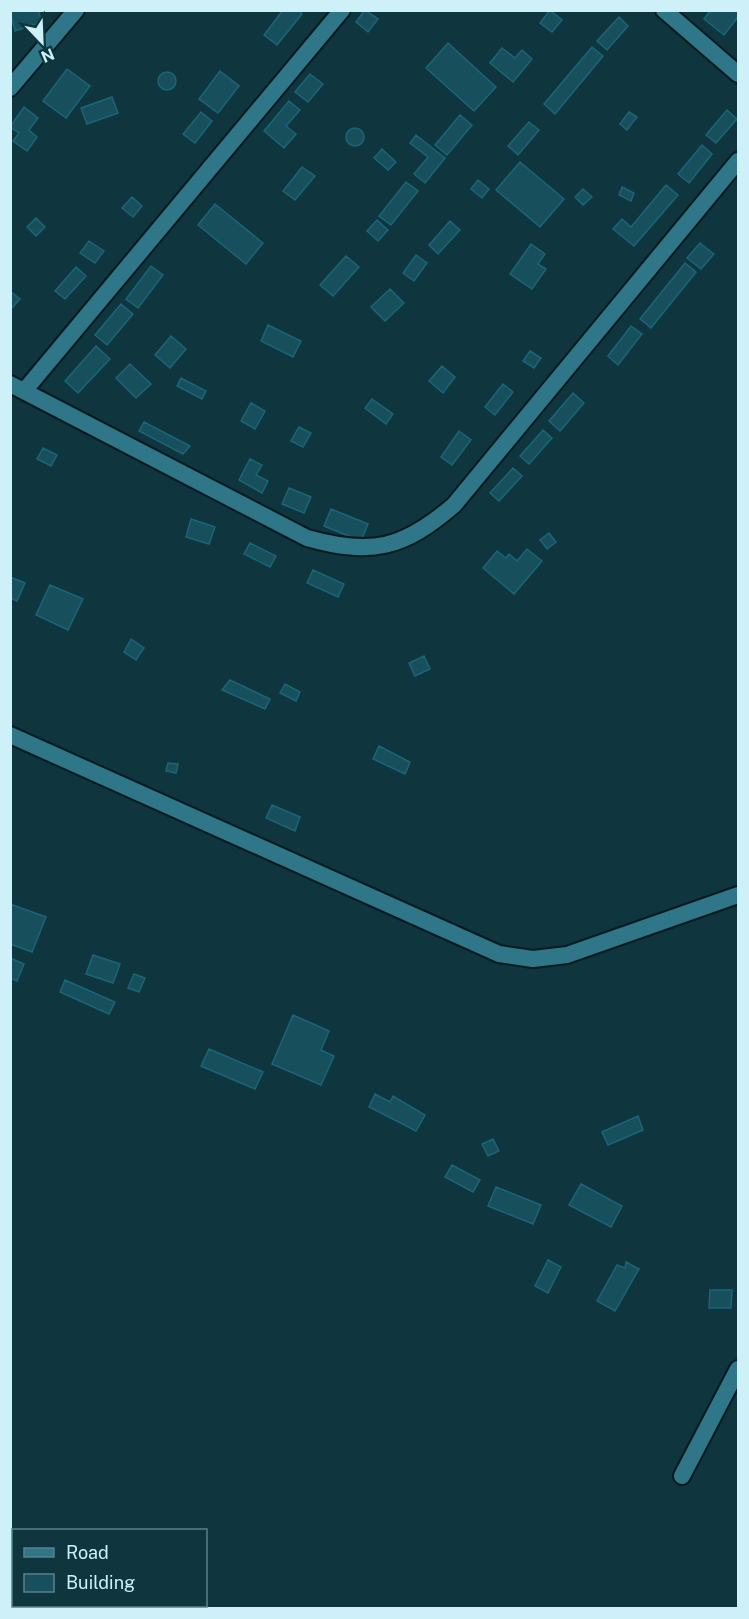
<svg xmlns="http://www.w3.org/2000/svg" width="749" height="1619" font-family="'Public Sans',sans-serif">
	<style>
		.building { fill: #184f5c; stroke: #1a6677; stroke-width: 1.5 }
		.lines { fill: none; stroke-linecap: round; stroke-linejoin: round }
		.minor-casing { stroke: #051b20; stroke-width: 20 }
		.minor { stroke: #2f7688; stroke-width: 16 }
	</style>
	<rect width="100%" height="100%" fill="#0f353e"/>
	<path class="building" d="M10,10H38L42,22L15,31Z
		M283,10H298L302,14L277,45L264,35Z
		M365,10L378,19L368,32L356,22Z
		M550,10L562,20L552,32L540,23Z
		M711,10H738V17L724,35L704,19Z
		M619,17L628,26L607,50L597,41Z
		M448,43L496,87L474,111L426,68Z
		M592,47L603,56L555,114L544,104Z
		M502,48L515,58L522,50L532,59L513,82L490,63Z
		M67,69L90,86L66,118L43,101Z
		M220,71L239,86L218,113L199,99Z
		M158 81a9 9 0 1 1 18 0a9 9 0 1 1-18 0Z
		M310,74L323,84L308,102L295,92Z
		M112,97L118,113L87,124L81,108Z
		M289,101L300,110L286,126L296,134L284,148L264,131Z
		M24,107L38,118L29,130L37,137L27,151L13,141L19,133L10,127Z
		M727,110L737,119L716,143L706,135Z
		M201,112L212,121L195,143L183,134Z
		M629,112L637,117L627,130L620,124Z
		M460,115L472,125L447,155L435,145Z
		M529,122L539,130L518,155L508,146Z
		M346 137a9 9 0 1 1 18 0a9 9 0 1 1-18 0Z
		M416,135L445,158L425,183L414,174L428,157L410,143Z
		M702,145L712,154L689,183L678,174Z
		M382,149L396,162L388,170L374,158Z
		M520,162L564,199L540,227L496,190Z
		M302,167L315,176L295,200L283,191Z
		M478,180L489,189L482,198L471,189Z
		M406,182L418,191L391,225L379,216Z
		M666,185L678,195L634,246L613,229L622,219L631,227Z
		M622,187L634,193L631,201L619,195Z
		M583,189L592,197L583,205L575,197Z
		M132,197L142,206L133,217L122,208Z
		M215,204L263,243L246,264L198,225Z
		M36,218L45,227L36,236L27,227Z
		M377,220L388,230L378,241L367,231Z
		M450,221L460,230L438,254L429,245Z
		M89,241L104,251L95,263L80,253Z
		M700,243L714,254L701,269L687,258Z
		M531,244L545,254L538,264L546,269L532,289L510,274Z
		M416,255L427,263L414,281L403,273Z
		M346,256L359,267L333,296L320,285Z
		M685,263L696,272L651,328L640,319Z
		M151,266L163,275L138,308L126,299Z
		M76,267L86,276L65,299L55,291Z
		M390,289L404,303L385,321L371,307Z
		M10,291L20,299L10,310Z
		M121,304L133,314L107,345L95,335Z
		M268,325L301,341L293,357L261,341Z
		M631,326L642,334L618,365L608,356Z
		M171,336L186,349L170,368L155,355Z
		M96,346L110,359L78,393L65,381Z
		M530,351L541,358L534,368L523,361Z
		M130,364L151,384L136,398L116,378Z
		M442,366L455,377L443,393L429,381Z
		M181,378L206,391L202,399L177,386Z
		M503,384L513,392L495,415L485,407Z
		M573,393L584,403L560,431L549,421Z
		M372,399L393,414L386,424L365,408Z
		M251,403L265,411L255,429L241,421Z
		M144,422L190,446L183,454L139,431Z
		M299,427L311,433L303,447L291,441Z
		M543,430L552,438L529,464L520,456Z
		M459,431L471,440L452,465L441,457Z
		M43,448L57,455L51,466L37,459Z
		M250,459L262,465L256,475L268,481L262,493L239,480Z
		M513,468L522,476L499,501L490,493Z
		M289,488L311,497L304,513L282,504Z
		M331,509L368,524L361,541L324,526Z
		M191,519L215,527L209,544L186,537Z
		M549,533L556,542L547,549L540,540Z
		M250,543L276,556L270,567L244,554Z
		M527,549L542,561L514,594L483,568L497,551L506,558L509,554L517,561Z
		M313,570L344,584L338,597L307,583Z
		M10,577L25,583L17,601L10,598Z
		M50,585L83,599L68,630L36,615Z
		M131,639L144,648L136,660L124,652Z
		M424,656L430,669L415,676L409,663Z
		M230,680L270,699L265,709L222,690Z
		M285,684L300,692L296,701L280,693Z
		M379,746L410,762L405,774L373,759Z
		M168,763L178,764L176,773L166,771Z
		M272,805L300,817L295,831L266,818Z
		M10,904L46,917L32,952L10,944Z
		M93,955L120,964L113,983L86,974Z
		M10,958L24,964L17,981L10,978Z
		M134,974L145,978L139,992L128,988Z
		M65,980L115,1002L109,1014L60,992Z
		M293,1015L329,1031L321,1050L334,1056L321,1085L272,1064Z
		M209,1049L263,1072L255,1089L201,1066Z
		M375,1094L390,1102L393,1096L425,1115L416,1131L369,1107Z
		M638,1116L643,1130L608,1145L602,1132Z
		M493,1139L499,1151L488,1156L482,1144Z
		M452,1165L480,1180L473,1192L445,1177Z
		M581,1184L622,1206L611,1227L569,1205Z
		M496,1187L541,1205L533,1224L488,1206Z
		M548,1260L561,1267L548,1293L535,1286Z
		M626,1262L639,1269L615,1311L597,1301L617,1265L625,1268Z
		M710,1290H732L731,1308H709Z"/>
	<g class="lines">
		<defs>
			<path id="minor" d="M664,10L738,74
				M10,88L76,10
				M10,384L307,538C371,556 403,549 454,505L738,161
				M25,390L342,10
				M10,735L499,954L533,959L567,955L738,895
				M682,1476L738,1369"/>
		</defs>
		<use href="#minor" class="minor-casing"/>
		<use href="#minor" class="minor"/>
	</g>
	<rect width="749" height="1619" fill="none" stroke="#cef0f9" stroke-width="24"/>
	<rect x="12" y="1529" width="195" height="78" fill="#0f353e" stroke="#5b8089" stroke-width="1.5"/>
	<rect x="24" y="1548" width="30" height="9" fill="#2f7688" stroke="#5b8089" stroke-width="1.5"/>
	<text x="66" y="1559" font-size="18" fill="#cef0f9">Road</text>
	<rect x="24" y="1574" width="30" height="18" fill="#184f5c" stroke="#5b8089" stroke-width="1.5"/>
	<text x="66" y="1589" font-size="18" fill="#cef0f9">Building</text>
	<g transform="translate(42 42) rotate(157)" stroke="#0f353e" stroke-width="4.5" paint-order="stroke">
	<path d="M0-4.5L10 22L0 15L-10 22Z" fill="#cef0f9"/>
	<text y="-9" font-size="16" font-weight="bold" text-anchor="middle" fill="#cef0f9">N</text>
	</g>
</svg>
